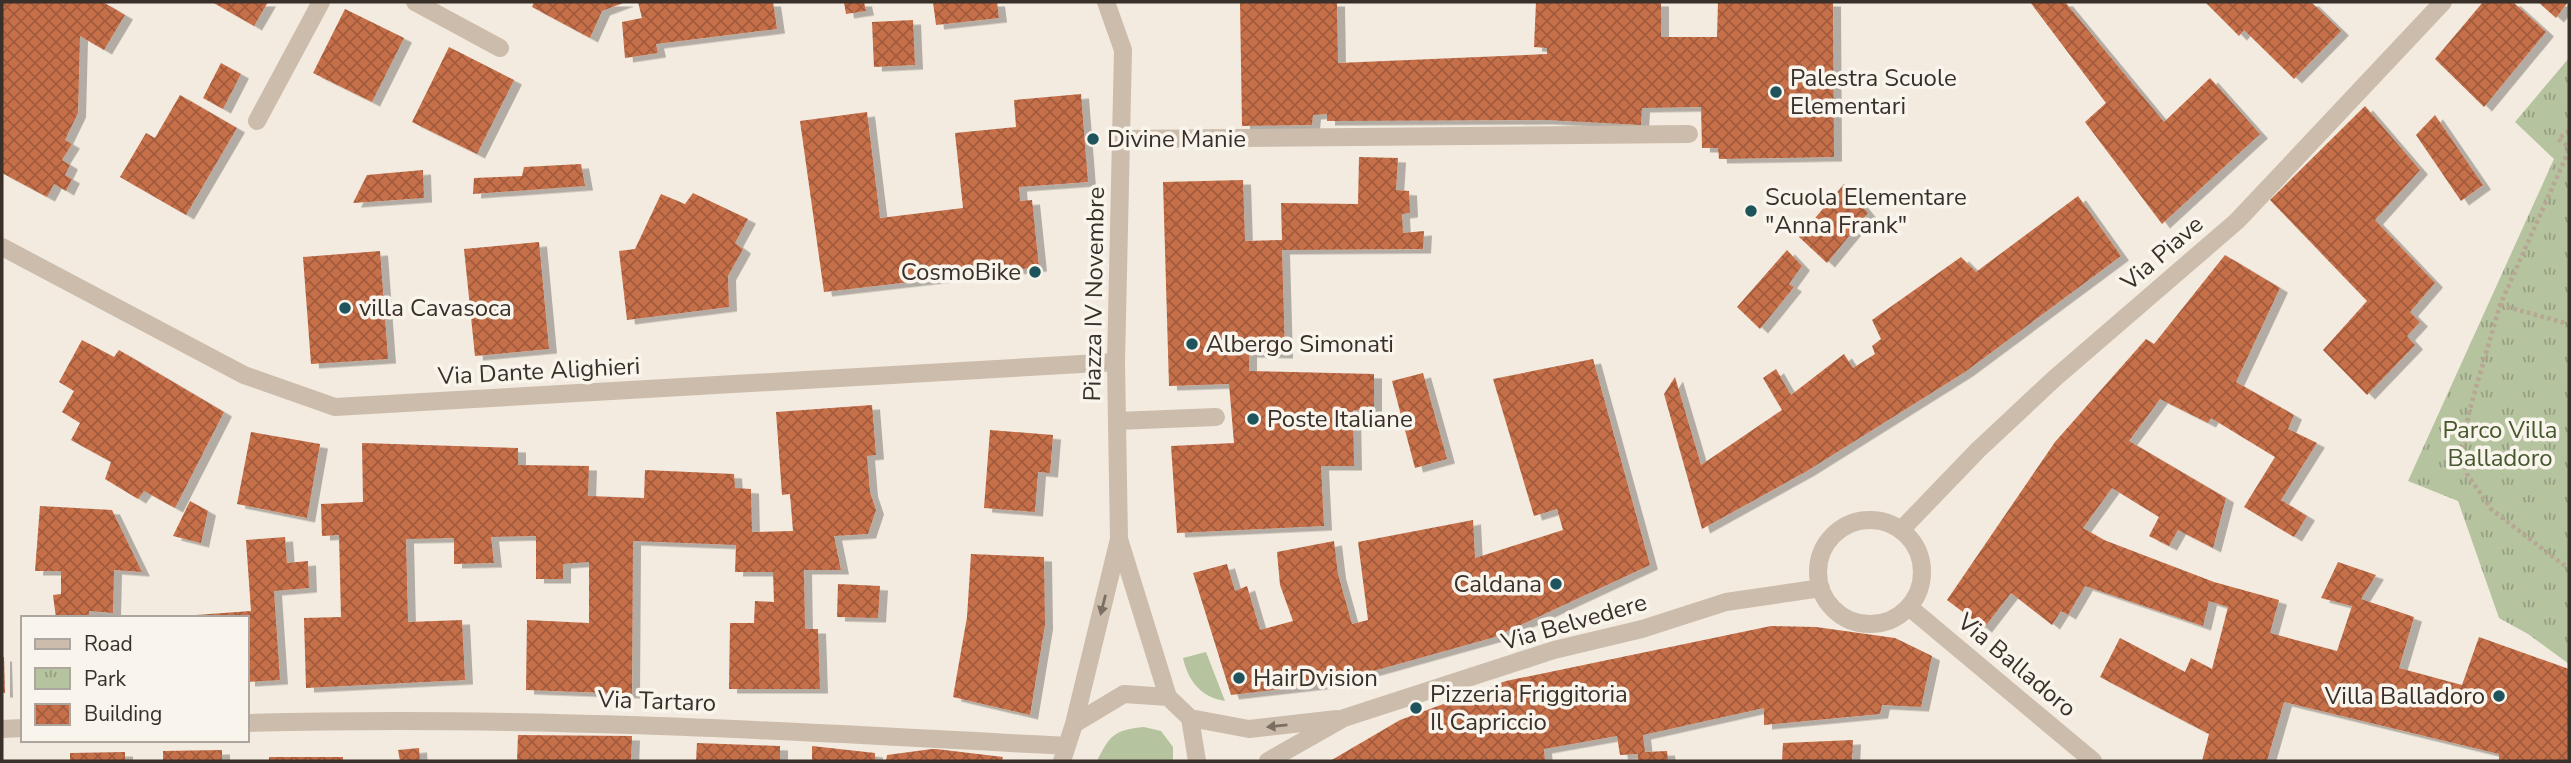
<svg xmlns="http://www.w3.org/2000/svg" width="2571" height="763" font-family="'Nunito Sans',sans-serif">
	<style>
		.green { fill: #b5c39f }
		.park { fill: url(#park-tufts) }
		.building { fill: url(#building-cross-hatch); filter: url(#shadow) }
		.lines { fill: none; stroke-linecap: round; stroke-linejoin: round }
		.path { stroke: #b8a695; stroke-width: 4.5; stroke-dasharray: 3.5 3.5; stroke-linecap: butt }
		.minor { stroke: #ccbcab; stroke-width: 18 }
		.oneway { fill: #7b6f64 }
		.poi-dot { fill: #1f545c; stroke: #faf5ec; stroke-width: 2.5 }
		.labels { text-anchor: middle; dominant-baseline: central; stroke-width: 7; stroke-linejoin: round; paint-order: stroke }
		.poi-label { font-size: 24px; fill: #39302a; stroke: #faf5ec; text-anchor: start }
		.street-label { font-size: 24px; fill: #39302a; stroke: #faf5ec }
		.park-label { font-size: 24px; fill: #46582d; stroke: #faf5ec }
	</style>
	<defs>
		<pattern id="park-tufts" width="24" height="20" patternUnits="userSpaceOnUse" patternTransform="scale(1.75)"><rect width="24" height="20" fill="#b5c39f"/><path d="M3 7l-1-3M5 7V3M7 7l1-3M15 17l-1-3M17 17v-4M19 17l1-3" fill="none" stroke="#949f82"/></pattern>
		<pattern id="building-cross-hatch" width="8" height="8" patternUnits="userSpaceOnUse" patternTransform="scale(1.75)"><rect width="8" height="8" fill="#c66f4a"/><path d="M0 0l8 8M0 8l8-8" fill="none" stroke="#a25c3e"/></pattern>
		<filter id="shadow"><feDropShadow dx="8" dy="4.5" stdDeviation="0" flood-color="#0004"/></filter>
	</defs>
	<rect width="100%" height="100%" fill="#f3ebdf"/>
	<path class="green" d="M1206,652L1225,701C1200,697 1188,680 1183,658Z
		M1144,727L1161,731L1173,747V761H1097C1110,735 1114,730 1144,727Z"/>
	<path class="park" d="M2569,58V664L2528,634L2499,618L2458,501L2408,481L2554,159L2515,122Z"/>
	<path class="building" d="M2,2H103L125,15L104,50L80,36L78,113L65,140L72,144L62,160L70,165L65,175L72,179L66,191L54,184L47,197L2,173Z
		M212,2H268L254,26Z
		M534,2H626L602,11L590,38L532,7Z
		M638,2H773L777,29L656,44L658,53L625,58L622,22L642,18Z
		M844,2H864L866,11L846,14Z
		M933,2H997L999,18L936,25Z
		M1240,2H1337L1338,63L1547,54V48L1534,47L1536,2H1661V37H1717L1718,2H1833L1834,157L1719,159L1718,148H1702L1701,107L1642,108L1641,125L1546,120L1327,121V114L1313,115L1312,125L1242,126Z
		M2030,2H2065L2164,122L2210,78L2260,134L2162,224L2085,122L2106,103Z
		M2205,2H2311L2341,31L2294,79L2244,30L2239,36Z
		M2483,2H2513L2546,32L2484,107L2435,59Z
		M2538,2H2568L2556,18Z
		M345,9L404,38L372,102L313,73Z
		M913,20L915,65L874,67L872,22Z
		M449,47L514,80L477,154L412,122Z
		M221,63L241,74L223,109L203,98Z
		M1081,94L1088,182L1019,187L1020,201L1032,200L1039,267L824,292L800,121L867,112L880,218L963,208L955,133L1016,127L1014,100Z
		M180,95L237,128L186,215L120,177L146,133L155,138Z
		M2365,106L2420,170L2375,220L2435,283L2410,312L2420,322L2407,336L2415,345L2367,395L2323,350L2367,301L2270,200Z
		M2435,115L2483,185L2461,201L2416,135Z
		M1359,157L1398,158L1396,190L1409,191L1410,213L1402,214L1403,233L1424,231L1423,249L1282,250L1285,354L1249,353V371L1374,374V410H1353L1354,466H1321L1324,526L1177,533L1171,446L1234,443L1229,384L1169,386L1163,182L1243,180L1245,241L1282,240L1281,203L1358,204Z
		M581,164L585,186L473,194L474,178L522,176L524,167Z
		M423,170L424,198L353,203L367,175Z
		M1844,184L1868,213L1827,263L1799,237Z
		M693,193L748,219L735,243L743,249L728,276L729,307L627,320L619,251L635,249L661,194L685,204Z
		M2078,196L2121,256L1965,372L1807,471L1702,529L1664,394L1675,377L1701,465L1782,410L1763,378L1776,369L1791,395L1844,354L1853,368L1875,354L1872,346L1881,339L1872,320L1961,257L1976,272Z
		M539,242L549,349L475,356L464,249Z
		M1787,250L1802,266L1789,284L1794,287L1760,329L1737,307Z
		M380,251L388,359L311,364L303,257Z
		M2225,255L2280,288L2236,382L2294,415L2288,429L2317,443L2281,500L2307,516L2294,537L2244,507L2275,457L2211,418L2208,423L2160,399L2129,441L2226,498L2213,548L2178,530L2169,546L2149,536L2159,517L2112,488L2083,528L2104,540L2214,582L2279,600L2270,633L2337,651L2352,606L2321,598L2338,562L2376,575L2361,599L2414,617L2399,668L2462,685L2479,637L2569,669V761H2499V754L2284,702L2267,761H2202L2209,734L2100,677L2120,638L2185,672L2191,658L2212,669L2228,607L2209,601L2203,626L2085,586L2068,615L2061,611L2052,625L2011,593L1984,628L1947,600L2055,442L2146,339L2154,344Z
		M82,340L114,357L119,350L224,412L175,508L144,491L138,499L105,479L111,462L71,440L80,423L62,412L74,391L59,382Z
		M1593,359L1650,565L1495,637L1327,684L1231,695L1193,573L1227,564L1235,591L1247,586L1260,630L1293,621L1280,585L1277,552L1334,541L1338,574L1352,624L1368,620L1358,542L1473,520L1475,558L1563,530L1557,509L1534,516L1493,379Z
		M1423,373L1447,459L1415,468L1392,381Z
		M872,405L876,455L867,456L870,492L876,510L868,534L834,536L841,570H804L805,629H818L820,689H729L730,623H754L755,601L774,602L773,572H735L736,545L633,541L632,694L526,690L527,620L589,623V562L563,564V579H536V536L491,537L494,563L454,564V538L406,539L408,622L462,620L465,680L306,688L304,618L341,617L339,535L322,536L321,504L363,502L362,443L518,448V465L589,466L588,496L644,498L645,470L734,474L735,488L751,489L752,532L793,531L790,494L782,495L776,412Z
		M990,430L1053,435L1050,473L1038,472L1035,512L984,508Z
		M251,432L320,444L307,518L237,504Z
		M190,501L208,511L201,543L173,536Z
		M40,506L112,510L142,572L114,570L113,613L89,611V618H56L53,595L61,594V571H35Z
		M285,537L287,563L308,561L309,588L274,591L280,680L247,682V618H197L196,615L251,611L246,540Z
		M971,554L1044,557L1045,625L1030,715L953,697L967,617Z
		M838,584L880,586L878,618L837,617Z
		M1771,626L1816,627L1895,638L1932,656L1921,707L1882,705L1880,714L1764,725V708L1643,735L1645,752L1667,751L1668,761H1638V754L1620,755L1617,736L1544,749L1545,761H1330L1400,720L1506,681Z
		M2,657H4L5,693H2Z
		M518,735L632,736L631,761H517Z
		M1853,740L1852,761H1782L1783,743Z
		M697,743L780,746V761H696Z
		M812,746L875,753V761H812Z
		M419,748L420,761H400L398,750Z
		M932,749H936L1003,757L1002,761H886L887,755Z
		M222,750V761H163V751Z
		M125,752V761H70V753Z
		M269,757H343V761H269Z"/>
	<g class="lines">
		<path class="path" d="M2569,131L2558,139L2569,147
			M2569,150L2500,305L2469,412L2463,448L2467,474L2492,510L2569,569
			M2500,305L2569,324"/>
		<path class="minor" d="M415,2L500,48
			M257,121L321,2
			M1121,139L1689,134
			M2,247L244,375L335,407L1116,362
			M1117,421L1216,417
			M1818 572a52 52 0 1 1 104 0a52 52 0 1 1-104 0Z
			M1901,530L1978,450L2055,378L2237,221L2443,2
			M1119,539L1168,697
			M1909,607L2093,761
			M1190,718L1249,729L1337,719
			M247,723C520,715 792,731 1065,746
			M1074,724L1119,539L1116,362L1123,50L1106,2
			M2,729L23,728
			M1062,761L1074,724L1124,694L1168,697L1190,718L1197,761
			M1268,761L1344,718L1554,650L1642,629L1726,602L1821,588"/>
	</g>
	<defs><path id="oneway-solid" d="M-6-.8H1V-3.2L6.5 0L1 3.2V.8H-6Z" transform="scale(1.75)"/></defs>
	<g class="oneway">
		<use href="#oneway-solid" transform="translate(1103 605) rotate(104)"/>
		<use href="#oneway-solid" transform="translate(1277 726) rotate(174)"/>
	</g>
	<g class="poi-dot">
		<circle cx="1776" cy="92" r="7"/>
		<circle cx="1093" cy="139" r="7"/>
		<circle cx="1751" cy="211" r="7"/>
		<circle cx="1035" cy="272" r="7"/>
		<circle cx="345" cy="308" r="7"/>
		<circle cx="1192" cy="344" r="7"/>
		<circle cx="1253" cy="419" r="7"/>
		<circle cx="1556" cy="584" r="7"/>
		<circle cx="1239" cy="678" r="7"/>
		<circle cx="2499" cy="696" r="7"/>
		<circle cx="1416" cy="708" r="7"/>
	</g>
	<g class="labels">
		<g class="poi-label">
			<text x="1790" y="78">Palestra Scuole<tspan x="1790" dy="28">Elementari</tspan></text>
			<text x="1107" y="139">Divine Manie</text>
			<text x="1765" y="197">Scuola Elementare<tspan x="1765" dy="28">"Anna Frank"</tspan></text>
			<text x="1021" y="272" text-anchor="end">CosmoBike</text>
			<text x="359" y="308">villa Cavasoca</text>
			<text x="1206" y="344">Albergo Simonati</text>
			<text x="1267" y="419">Poste Italiane</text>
			<text x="1542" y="584" text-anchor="end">Caldana</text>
			<text x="1253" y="678">HairDvision</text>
			<text x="1430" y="694">Pizzeria Friggitoria<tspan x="1430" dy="28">Il Capriccio</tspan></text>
			<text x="2485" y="696" text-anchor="end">Villa Balladoro</text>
		</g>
		<g class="street-label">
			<text transform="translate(2162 253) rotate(-41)">Via Piave</text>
			<text transform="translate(1094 294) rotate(-89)">Piazza IV Novembre</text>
			<text transform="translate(539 371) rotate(-3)">Via Dante Alighieri</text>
			<text transform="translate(1574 622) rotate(-16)">Via Belvedere</text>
			<text transform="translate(2017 665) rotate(40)">Via Balladoro</text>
			<text transform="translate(657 701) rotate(2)">Via Tartaro</text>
		</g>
		<g class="park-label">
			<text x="2500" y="430">Parco Villa<tspan x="2500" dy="28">Balladoro</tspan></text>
		</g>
	</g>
	<rect width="2571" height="763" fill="none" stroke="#39302a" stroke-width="7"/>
	<rect x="21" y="616" width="228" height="126" fill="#faf5ec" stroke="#ada69e" stroke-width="2"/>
	<rect x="35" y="639" width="35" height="10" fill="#ccbcab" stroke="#ada69e" stroke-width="2"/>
	<text x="84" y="651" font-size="21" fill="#39302a">Road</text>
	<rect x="35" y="668" width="35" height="21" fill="url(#park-tufts)" stroke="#ada69e" stroke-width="2"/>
	<text x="84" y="686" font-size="21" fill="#39302a">Park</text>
	<rect x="35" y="704" width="35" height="21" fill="url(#building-cross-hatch)" stroke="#ada69e" stroke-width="2"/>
	<text x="84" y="721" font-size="21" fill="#39302a">Building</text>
</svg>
